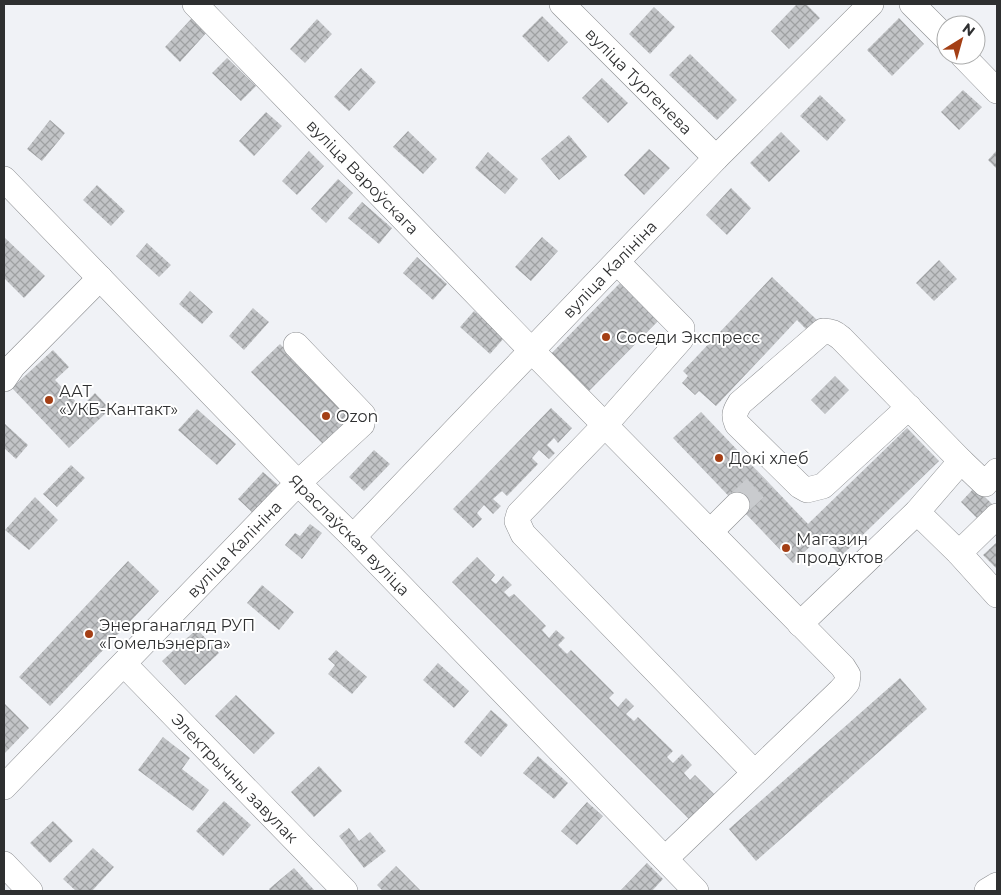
<svg xmlns="http://www.w3.org/2000/svg" width="1001" height="895" font-family="Montserrat,sans-serif">
	<style>
		.building { fill: url(#building-cross-hatch) }
		.lines { fill: none; stroke-linecap: round; stroke-linejoin: round }
		.minor-tunnel { stroke: #c9cbce; stroke-width: 25; stroke-dasharray: 25 12; stroke-linecap: butt }
		.minor-casing { stroke: #8c8e91; stroke-width: 26 }
		.minor { stroke: #fff; stroke-width: 25 }
		.poi-dot { fill: #a43f15; stroke: #fff; stroke-width: 2 }
		.labels { text-anchor: middle; dominant-baseline: central; stroke-width: 4; stroke-linejoin: round; paint-order: stroke }
		.street-label { font-size: 16px; fill: #2e2f30; stroke: #fff }
		.poi-label { font-size: 16px; fill: #2e2f30; stroke: #fff; text-anchor: start }
	</style>
	<defs>
		<pattern id="building-cross-hatch" width="8" height="8" patternUnits="userSpaceOnUse" patternTransform="scale(1.25)"><rect width="8" height="8" fill="#c2c4c7"/><path d="M0 0l8 8M0 8l8-8" fill="none" stroke="#9ea0a2"/></pattern>
	</defs>
	<rect width="100%" height="100%" fill="#f0f2f6"/>
	<path class="building" d="M797,4H806L820,18L789,49L771,31Z
		M654,7L675,27L650,54L629,34Z
		M542,16L568,42L548,62L522,36Z
		M192,18L207,32L180,62L165,47Z
		M899,18L924,44L892,76L867,50Z
		M317,19L332,34L305,63L290,49Z
		M690,54L737,100L717,120L669,75Z
		M227,58L256,86L241,101L212,73Z
		M361,68L376,82L349,111L334,97Z
		M602,78L628,103L608,123L582,98Z
		M963,90L982,107L959,130L941,112Z
		M820,95L846,120L827,141L800,116Z
		M266,112L282,126L254,156L239,141Z
		M50,120L65,133L42,161L27,149Z
		M408,131L437,159L423,174L393,147Z
		M781,132L800,151L769,182L750,163Z
		M569,135L587,157L559,180L541,159Z
		M649,149L670,168L644,195L624,175Z
		M997,150V169L988,160Z
		M309,151L324,166L297,195L282,181Z
		M488,152L518,179L505,194L475,168Z
		M338,179L353,193L326,223L311,209Z
		M97,185L125,211L111,226L83,200Z
		M731,188L751,208L727,235L706,215Z
		M362,202L392,228L379,244L348,218Z
		M4,237L45,276L24,298L4,278Z
		M542,237L558,251L531,281L515,267Z
		M147,243L171,265L159,277L136,256Z
		M417,257L447,284L433,300L403,273Z
		M939,260L957,279L934,301L916,283Z
		M772,277L817,320L807,330L797,320L716,406L699,391L695,395L682,383L688,376L683,371Z
		M620,283L658,321L586,394L548,357Z
		M190,291L213,312L202,324L179,304Z
		M253,308L269,322L244,350L229,336Z
		M474,311L504,338L490,354L460,327Z
		M280,344L358,424L330,451L251,372Z
		M53,350L69,367L55,380L81,407L95,393L110,409L69,448L12,388Z
		M835,376L849,390L825,414L811,400Z
		M551,408L572,428L558,443L554,438L547,445L555,453L549,459L539,450L532,458L538,464L507,496L502,491L493,499L501,506L493,514L484,505L477,513L482,519L473,528L453,509Z
		M197,409L236,444L217,465L178,430Z
		M701,412L808,524L907,428L939,461L841,556L821,536L793,563L673,438Z
		M4,423L28,445L16,459L4,448Z
		M374,450L390,464L364,491L349,477Z
		M71,465L85,478L57,507L43,494Z
		M263,472L278,485L253,513L238,499Z
		M975,487L994,506L979,520L961,502Z
		M35,497L58,520L29,550L5,530Z
		M310,524L322,533L302,559L285,545L295,533L300,536Z
		M997,542V569L983,555Z
		M477,557L495,575L491,580L496,584L503,576L512,585L504,592L509,597L514,594L546,626L542,630L549,638L556,630L565,638L558,645L567,654L571,650L614,693L609,698L618,707L626,698L634,706L626,714L634,721L638,717L673,751L667,757L673,763L682,754L692,765L684,773L690,780L695,775L716,796L691,821L452,582Z
		M128,561L159,591L50,706L19,677Z
		M262,585L294,612L279,630L247,603Z
		M197,629L219,653L185,685L162,661Z
		M336,650L367,677L352,694L328,674L335,665L328,659Z
		M438,663L469,691L454,708L423,680Z
		M900,678L927,709L756,861L729,829Z
		M236,695L275,733L254,754L215,716Z
		M4,703L29,728L4,754Z
		M491,710L508,725L481,757L464,742Z
		M163,737L190,758L182,769L209,790L193,811L138,770Z
		M538,756L568,783L554,799L523,773Z
		M319,766L342,791L314,817L291,792Z
		M224,801L251,825L223,856L196,831Z
		M587,802L603,816L577,845L561,831Z
		M53,821L73,841L50,863L30,843Z
		M349,828L359,841L370,832L386,851L364,868L339,836Z
		M93,848L114,867L92,891H76L63,879Z
		M647,863L663,879L652,891H620Z
		M396,866L421,891H383L377,885Z
		M294,868L315,891H271L269,889Z"/>
	<g class="lines">
		<path class="minor-tunnel" d="M737,505L765,479"/>
		<defs>
			<g id="minor">
				<path id="s1" d="M195,4L532,351L843,667L848,675L847,683L840,691L666,858"/>
				<path id="s2" d="M562,4L716,158"/>
				<path d="M912,4L946,38"/>
				<path d="M962,55L997,91"/>
				<path id="s3" d="M4,179L298,483L353,537L696,891"/>
				<path d="M617,262L682,328L681,339L605,425L519,514L517,521L523,534L754,772"/>
				<path d="M4,379L13,366L100,278"/>
				<path d="M961,461L985,484L997,471"/>
				<path d="M917,512L959,553"/>
				<path d="M997,516L959,553L997,595"/>
				<path d="M710,532L737,505"/>
				<path id="s4" d="M353,537L716,158L871,4"/>
				<path d="M800,624L917,512L961,461L841,338C835,333 831,331 823,331L740,403C735,411 733,415 737,424L800,486L807,490L823,486L909,407"/>
				<path id="s5" d="M124,664L345,891"/>
				<path id="s6" d="M4,787L298,483L362,424L363,415L296,345"/>
				<path d="M4,864L30,891"/>
				<path d="M987,891L997,885"/>
			</g>
		</defs>
		<use href="#minor" class="minor-casing"/>
		<use href="#minor" class="minor"/>
	</g>
	<g class="poi-dot">
		<circle cx="606" cy="337" r="5"/>
		<circle cx="49" cy="400" r="5"/>
		<circle cx="326" cy="416" r="5"/>
		<circle cx="719" cy="458" r="5"/>
		<circle cx="786" cy="548" r="5"/>
		<circle cx="89" cy="634" r="5"/>
	</g>
	<g class="labels">
		<g class="street-label">
			<text stroke="none"><textPath href="#s2" startOffset="109">вуліца Тургенева</textPath></text>
			<text stroke="none"><textPath href="#s1" startOffset="241">вуліца Вароўскага</textPath></text>
			<text stroke="none"><textPath href="#s4" startOffset="371">вуліца Калініна</textPath></text>
			<text stroke="none"><textPath href="#s3" startOffset="496">Яраслаўская вуліца</textPath></text>
			<text stroke="none"><textPath href="#s6" startOffset="331">вуліца Калініна</textPath></text>
			<text stroke="none"><textPath href="#s5" startOffset="159">Электрычны завулак</textPath></text>
		</g>
		<g class="poi-label">
			<text x="616" y="337">Соседи Экспресс</text>
			<text x="59" y="391">ААТ<tspan x="59" dy="18">«УКБ-Кантакт»</tspan></text>
			<text x="336" y="416">Ozon</text>
			<text x="729" y="458">Докі хлеб</text>
			<text x="796" y="539">Магазин<tspan x="796" dy="18">продуктов</tspan></text>
			<text x="99" y="625">Энерганагляд РУП<tspan x="99" dy="18">«Гомельэнерга»</tspan></text>
		</g>
	</g>
	<rect width="1001" height="895" fill="none" stroke="#2e2f30" stroke-width="10"/>
	<g transform="translate(961 40) rotate(37)"><circle r="24" fill="#ffffff" stroke="#abacac"/>
	<path d="M0-4L9 19L0 12L-9 19Z" fill="#a43f15"/>
	<text y="-8" font-size="14" font-weight="bold" text-anchor="middle" fill="#2e2f30">N</text>
	</g>
</svg>
